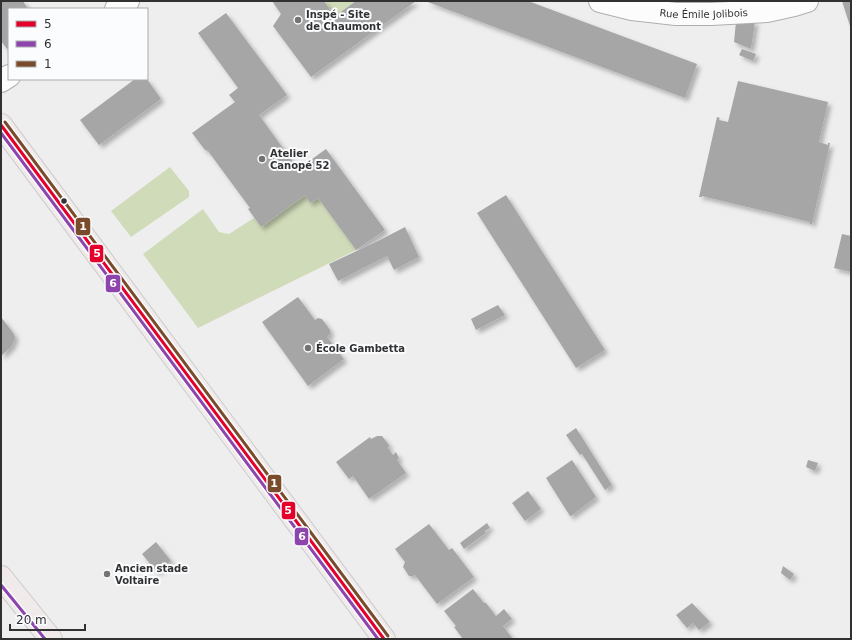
<svg xmlns="http://www.w3.org/2000/svg" width="852" height="640" font-family="'DejaVu Sans',sans-serif">
	<style>
		.green { fill: #d0dbb9 }
		.building { fill: #a6a6a6; filter: url(#shadow) }
		.lines { fill: none; stroke-linecap: round; stroke-linejoin: round }
		.minor-casing { stroke: #afafb0; stroke-width: 24 }
		.major-casing { stroke: #cbcbcc; stroke-width: 24 }
		.minor { stroke: #fcfcfd; stroke-width: 22 }
		.major { stroke: #f0eaeb; stroke-width: 22 }
		.bus-1-casing { stroke: #fafcfe; stroke-width: 6 }
		.bus-2-casing { stroke: #fafcfe; stroke-width: 6 }
		.bus-3-casing { stroke: #fafcfe; stroke-width: 6 }
		.bus-1 { stroke: #e4002b; stroke-width: 3 }
		.bus-2 { stroke: #8e44ad; stroke-width: 3 }
		.bus-3 { stroke: #7a4b2a; stroke-width: 3 }
		.poi-dot { fill: #737374; stroke: #fafcfe; stroke-width: 1.5 }
		.bus-dot { fill: #313132; stroke: #fafcfe; stroke-width: 1.5 }
		.labels { text-anchor: middle; dominant-baseline: central; stroke-width: 4; stroke-linejoin: round; paint-order: stroke }
		.street-label { font-size: 10px; fill: #313132; stroke: #fafcfe }
		.poi-label { font-size: 10px; font-weight: bold; fill: #313132; stroke: #fafcfe; text-anchor: start }
		.line-badge { stroke: #fafcfe; stroke-width: 1.5 }
		.badge-label { font-size: 11px; text-anchor: middle; font-weight: bold; fill: #fff }
	</style>
	<defs>
		<filter id="shadow"><feDropShadow dx="3.5" dy="3.5" stdDeviation="2" flood-color="#0004"/></filter>
	</defs>
	<rect width="100%" height="100%" fill="#eeeeef"/>
	<path class="green" d="M324,1H356L335,16Z
		M170,167L189,191V197L131,237L111,211Z
		M305,195L310,203L318,198L356,250L198,328L143,254L203,209L219,232L229,234L254,218L261,227Z"/>
	<path class="building" d="M1,1H23L28,9H9V47L7,49L1,41Z
		M272,1H324L335,16L356,1H416L311,77L273,26L281,14Z
		M425,1H528L697,64L685,98Z
		M842,1H851V29Z
		M226,13L287,95L259,115L298,169L326,149L385,230L356,250L318,198L310,203L305,195L261,227L248,209L250,208L208,151L205,150L192,133L235,102L229,95L238,88L198,33Z
		M755,21L751,49L734,42L736,22Z
		M742,49L756,54L753,61L739,55Z
		M135,79H147L161,99L99,145L80,120Z
		M738,81L828,102L819,142L828,145V143H830L812,224H810V222L702,196V197H699L717,117L720,118L719,120L728,122Z
		M506,195L605,350L576,368L477,213Z
		M405,227L419,257L394,270L387,256L338,281L329,264L380,240Z
		M842,234L851,236V272L834,268Z
		M298,297L315,320L318,318L322,319L330,330V334L327,337L344,359L308,386L262,322Z
		M498,305L505,315L476,330L471,319Z
		M1,317L14,334L15,338L11,347L1,356Z
		M576,428L612,485L605,490L582,454L580,455L566,435Z
		M377,436H382L389,445L388,448L393,455L396,452L399,458L397,460L406,473L369,499L353,476L349,479L336,462L370,437L371,439Z
		M572,460L596,497L571,516H570L546,478Z
		M808,460L818,463L815,471L806,467Z
		M528,491L541,509L525,521L512,503Z
		M487,523L490,528L485,531L486,533L464,549L460,543Z
		M429,524L449,550L452,548L474,577L437,604L415,575L413,576H409L403,567L405,562L395,549Z
		M156,542L171,561L157,572L142,554Z
		M783,566L794,574L790,580L781,573Z
		M473,589L484,603H486L496,616L504,609L512,619L503,626L513,639H463L454,627L456,626L444,611Z
		M692,603L710,622L699,630L693,623L687,628L676,615Z"/>
	<g class="lines">
		<defs>
			<g id="minor">
				<path id="s1" d="M600,1L632,9L676,14H711L767,11L794,5L807,1"/>
				<path d="M116,9L128,1"/>
				<path d="M1,81L9,76"/>
			</g>
			<path id="major" d="M1,125L384,639
				M1,577L51,639"/>
		</defs>
		<use href="#minor" class="minor-casing"/>
		<use href="#major" class="major-casing"/>
		<use href="#minor" class="minor"/>
		<use href="#major" class="major"/>
		<defs>
			<path id="bus-1" d="M1,125L384,639"/>
			<path id="bus-2" d="M1,133L378,639
				M1,585L45,639"/>
			<path id="bus-3" d="M5,122L388,636"/>
		</defs>
		<use href="#bus-1" class="bus-1-casing"/>
		<use href="#bus-2" class="bus-2-casing"/>
		<use href="#bus-3" class="bus-3-casing"/>
		<use href="#bus-1" class="bus-1"/>
		<use href="#bus-2" class="bus-2"/>
		<use href="#bus-3" class="bus-3"/>
	</g>
	<g class="poi-dot">
		<circle cx="298" cy="20" r="4"/>
		<circle cx="262" cy="159" r="4"/>
		<circle cx="308" cy="348" r="4"/>
		<circle cx="107" cy="574" r="4"/>
	</g>
	<circle class="bus-dot" cx="64" cy="201" r="3.5"/>
	<g class="labels">
		<g class="street-label">
			<text stroke="none"><textPath href="#s1" startOffset="105">Rue Émile Jolibois</textPath></text>
		</g>
		<g class="poi-label">
			<text x="306" y="14">Inspé - Site<tspan x="306" dy="12">de Chaumont</tspan></text>
			<text x="270" y="153">Atelier<tspan x="270" dy="12">Canopé 52</tspan></text>
			<text x="316" y="348">École Gambetta</text>
			<text x="115" y="568">Ancien stade<tspan x="115" dy="12">Voltaire</tspan></text>
		</g>
	</g>
	<g class="line-badge">
		<rect x="75" y="217" width="16" height="19" rx="4" fill="#7a4b2a"/>
		<rect x="89" y="244" width="15" height="19" rx="4" fill="#e4002b"/>
		<rect x="105" y="274" width="16" height="19" rx="4" fill="#8e44ad"/>
		<rect x="267" y="474" width="15" height="19" rx="4" fill="#7a4b2a"/>
		<rect x="281" y="501" width="15" height="19" rx="4" fill="#e4002b"/>
		<rect x="294" y="527" width="15" height="19" rx="4" fill="#8e44ad"/>
	</g>
	<g class="badge-label">
		<text x="83" y="230">1</text>
		<text x="97" y="257">5</text>
		<text x="113" y="287">6</text>
		<text x="274" y="487">1</text>
		<text x="288" y="514">5</text>
		<text x="302" y="540">6</text>
	</g>
	<rect width="852" height="640" fill="none" stroke="#313132" stroke-width="4"/>
	<rect x="8" y="8" width="140" height="72" fill="#fafcfe" stroke="#aaabac"/>
	<rect x="16" y="21" width="20" height="6" fill="#e4002b" stroke="#aaabac"/>
	<text x="44" y="28" font-size="12" fill="#313132">5</text>
	<rect x="16" y="41" width="20" height="6" fill="#8e44ad" stroke="#aaabac"/>
	<text x="44" y="48" font-size="12" fill="#313132">6</text>
	<rect x="16" y="61" width="20" height="6" fill="#7a4b2a" stroke="#aaabac"/>
	<text x="44" y="68" font-size="12" fill="#313132">1</text>
	<path d="M10 624v6h75v-6" fill="none" stroke="#313132" stroke-width="2"/>
	<text x="16" y="624" font-size="12" fill="#313132" stroke="#fafcfe" stroke-width="3" paint-order="stroke">20 m</text>
</svg>
